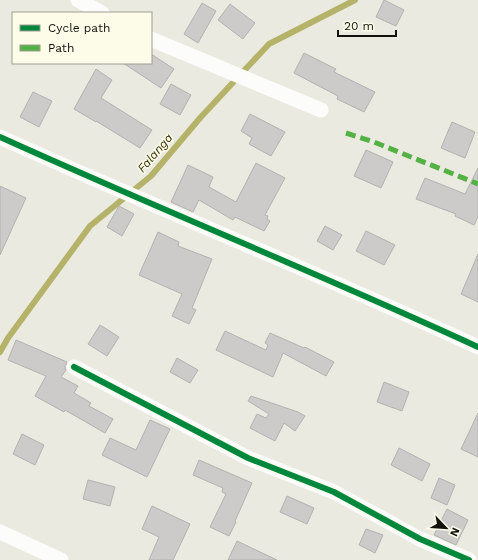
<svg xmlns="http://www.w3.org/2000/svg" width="478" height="560" font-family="'Work Sans',sans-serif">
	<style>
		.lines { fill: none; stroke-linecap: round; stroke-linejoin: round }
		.stream { stroke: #b5b269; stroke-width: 6 }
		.building { fill: #cccbc9; stroke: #b2b2b0 }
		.street { stroke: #fcfcfa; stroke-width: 15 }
		.quiet { stroke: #54b144; stroke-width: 5; stroke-dasharray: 10 5; stroke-linecap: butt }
		.cycleway-casing { stroke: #fcfce9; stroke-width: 8 }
		.cycleway { stroke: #00873e; stroke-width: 6 }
		.labels { text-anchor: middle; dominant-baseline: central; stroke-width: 3; stroke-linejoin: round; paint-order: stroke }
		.water-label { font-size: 12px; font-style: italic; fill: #353309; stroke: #fcfce9 }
	</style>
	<rect width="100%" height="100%" fill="#ebeae0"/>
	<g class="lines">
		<path class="stream" d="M0,352L8,338L90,226L151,176L200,118L269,44L355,0"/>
	</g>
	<path class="building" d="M384,0L404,10L396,26L376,17Z
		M202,3L216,11L198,43L184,34Z
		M230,4L255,23L243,39L218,20Z
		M304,53L336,69L334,72L375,92L364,112L337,99L338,96L294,73Z
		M151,54L174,69L161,88L123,63H151Z
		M96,69L112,80L101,98L152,130L140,148L96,121V122L74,109Z
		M171,84L191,95L180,115L160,104Z
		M33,92L52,101L39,127L20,117Z
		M250,114L285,132L271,156L249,144L252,138L241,131Z
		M452,122L475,132L465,158L441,148Z
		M366,150L393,162L381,188L354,176Z
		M256,163L285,178L265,215L268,216L267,219L270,221L264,231L235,217L233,220L199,200L193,212L171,202L188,165L213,177L209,187L236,202Z
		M478,168V217L474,225L455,216L456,214L416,199L425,178L465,194Z
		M0,186L26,198L0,255Z
		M119,206L134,214L122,236L107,227Z
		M325,226L342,235L333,250L317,241Z
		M366,231L395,245L384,265L356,251Z
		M158,232L179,242L178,246L212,259L192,308L196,310L189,324L172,316L182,294L139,275Z
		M478,254V302L461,294Z
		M100,325L119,337L107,356L88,344Z
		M225,331L266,350L268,345L265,343L270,333L304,348L305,347L334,362L326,376L283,353L273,377L216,350Z
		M16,340L67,362L65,367L66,370L61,377L78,386L74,393L91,403L89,406L113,419L105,433L65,410L64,412L35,396L46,376L8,360Z
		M177,358L198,370L190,383L170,372Z
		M384,382L409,392L402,411L377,402Z
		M251,396L298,412L305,416L295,431L284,423L275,441L250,428L257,414L266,418L269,414L248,401Z
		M478,413V457L461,449Z
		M150,420L170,429L147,477L102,455L110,438L136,450Z
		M22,434L44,445L35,465L13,454Z
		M399,448L430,464L422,481L391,465Z
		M199,460L252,483L235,521L236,522L229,536L210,527L226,494L222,492L223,488L193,475Z
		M439,478L455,485L447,505L431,498Z
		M88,480L115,487L110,506L83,499Z
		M287,496L314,508L307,524L280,512Z
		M152,506L190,524L173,560H149L159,537L142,529Z
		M447,509L468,520L456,545L434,535Z
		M366,529L383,535L375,553L359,545Z
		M237,541L277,560H228Z"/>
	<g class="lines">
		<path class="street" d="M78,0L102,13
			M151,39L321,110
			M0,137C159,209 320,274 478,347
			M74,367L248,458L334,492L420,539L469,560
			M0,532L61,560"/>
		<path class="quiet" d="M346,133L374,142L478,184"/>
		<defs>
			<path id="cycleway" d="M0,137C159,209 320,274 478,347
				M74,367L248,458L334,492L420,539L469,560"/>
		</defs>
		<use href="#cycleway" class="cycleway-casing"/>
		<use href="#cycleway" class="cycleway"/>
	</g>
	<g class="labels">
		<g class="water-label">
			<text transform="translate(155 153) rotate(-49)">Falanga</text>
		</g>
	</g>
	<rect x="12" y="12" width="140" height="52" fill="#fcfce9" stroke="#9e9e91"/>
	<rect x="20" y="25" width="20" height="6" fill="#00873e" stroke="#9e9e91"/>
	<text x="48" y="32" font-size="12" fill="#12120c">Cycle path</text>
	<rect x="20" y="45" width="20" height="6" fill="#54b144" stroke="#9e9e91"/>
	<text x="48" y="52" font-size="12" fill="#12120c">Path</text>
	<g transform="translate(446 528) rotate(115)" stroke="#fcfce9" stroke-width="3" paint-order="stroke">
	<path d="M0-3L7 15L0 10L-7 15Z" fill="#12120c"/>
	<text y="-6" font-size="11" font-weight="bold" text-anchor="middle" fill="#12120c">N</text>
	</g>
	<path d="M338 30v6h58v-6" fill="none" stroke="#12120c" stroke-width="2"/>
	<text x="344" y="30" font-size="12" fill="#12120c" stroke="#fcfce9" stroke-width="3" paint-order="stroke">20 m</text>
</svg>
